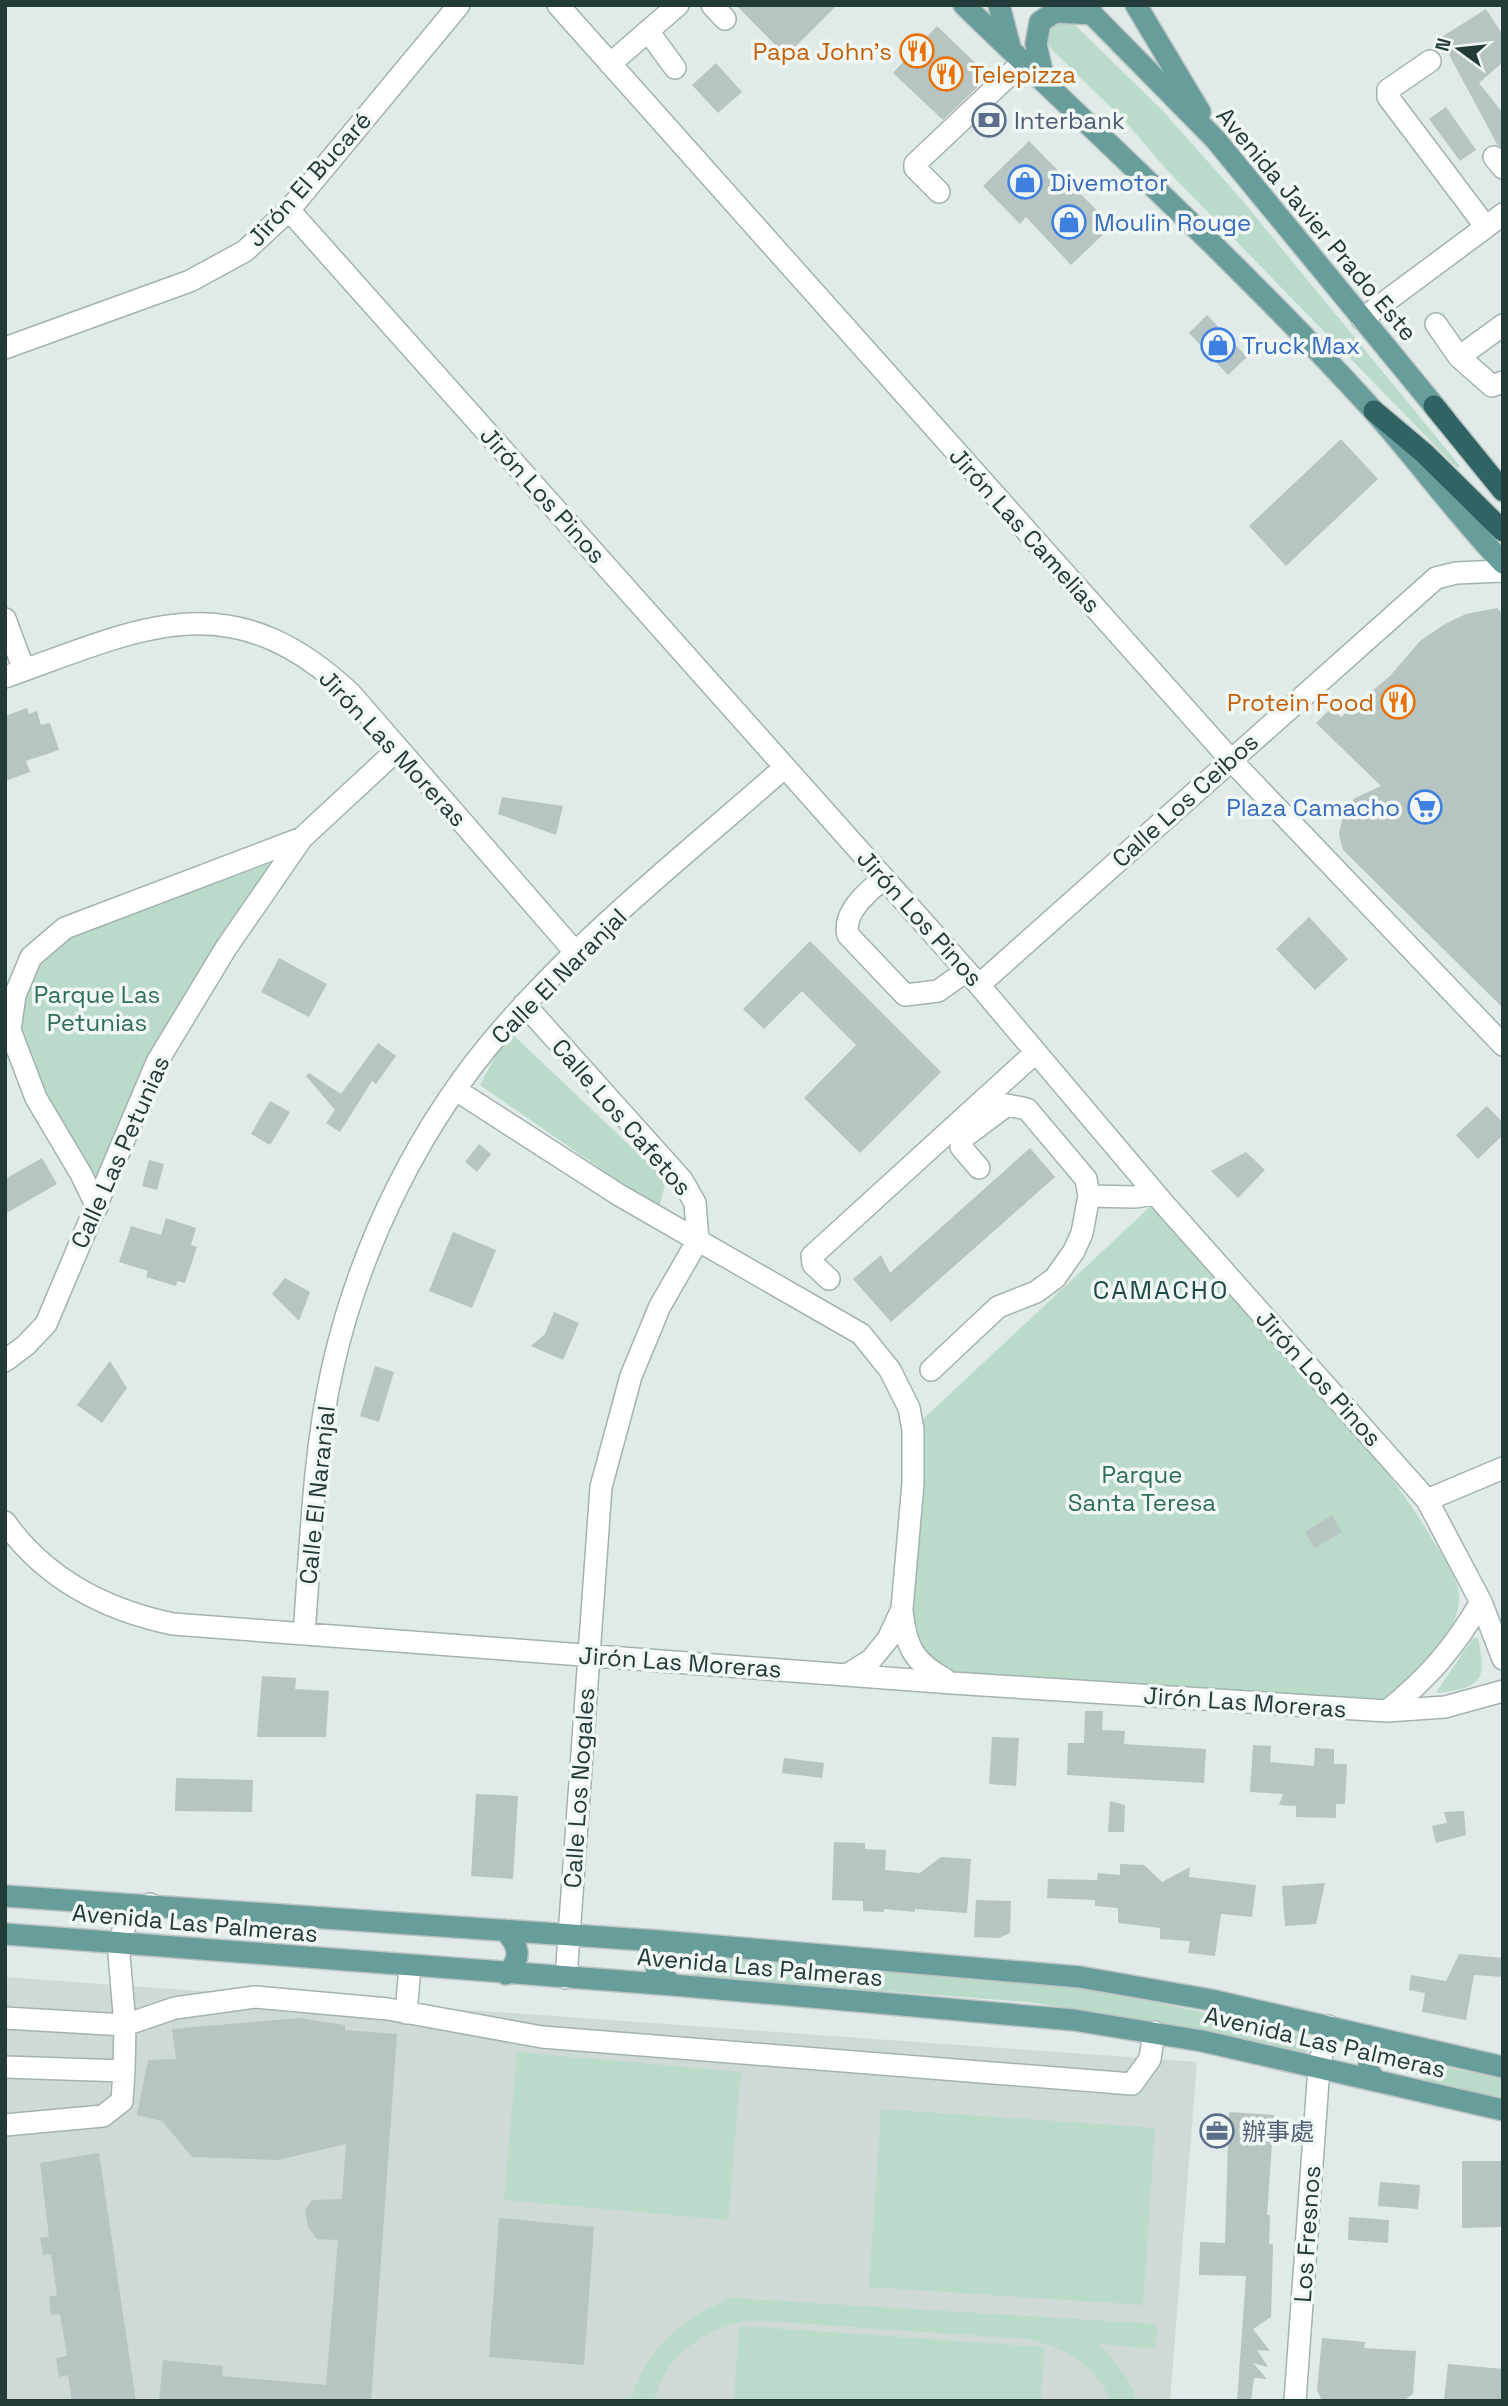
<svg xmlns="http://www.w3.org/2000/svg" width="1508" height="2406" font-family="'Space Grotesk','Noto Sans SC',sans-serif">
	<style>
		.built { fill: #cfdad7 }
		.green { fill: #badaca }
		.building { fill: #b6c5c1 }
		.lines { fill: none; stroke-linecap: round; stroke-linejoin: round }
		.minor-casing { stroke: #a3b2b0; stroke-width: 24 }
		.major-casing { stroke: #bdc4c3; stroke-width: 24 }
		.highway-casing { stroke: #bdc4c3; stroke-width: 24 }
		.minor { stroke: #fff; stroke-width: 21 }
		.major { stroke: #679d9b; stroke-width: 21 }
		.highway { stroke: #2f6364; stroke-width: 21 }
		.labels { text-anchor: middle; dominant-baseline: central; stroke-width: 7; stroke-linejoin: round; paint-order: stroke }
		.food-label { font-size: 24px; fill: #c56008; stroke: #f0f7f5; text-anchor: end }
		.service-label { font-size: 24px; fill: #4e5e75; stroke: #f0f7f5; text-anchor: start }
		.street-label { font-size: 24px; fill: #223a38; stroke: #f0f7f5 }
		.shop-label { font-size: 24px; fill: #366cbe; stroke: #f0f7f5; text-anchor: start }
		.park-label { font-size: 24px; fill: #2e6e55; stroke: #f0f7f5 }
		.neighbourhood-label { font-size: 26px; letter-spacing: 2px; fill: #1f4a49; stroke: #f0f7f5 }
	</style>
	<rect width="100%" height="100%" fill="#e0eae8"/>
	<path class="built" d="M5,1977L1197,2062L1170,2401H5Z"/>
	<path class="green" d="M1050,21L1073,23L1163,111L1241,199L1460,466L1457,468L1165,168L1126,122L1052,50L1047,42Z
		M282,859L96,1181L42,1091L19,1031L22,1000L38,964L66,938Z
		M509,1031L666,1180L659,1209L480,1085Z
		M1153,1204C1201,1258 1249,1312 1297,1367C1347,1422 1396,1477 1434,1542C1443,1556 1457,1577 1459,1594C1462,1636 1409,1686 1378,1706L971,1678C931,1662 918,1653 909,1609L919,1423Z
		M1473,1638H1478C1487,1681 1482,1687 1438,1693L1437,1691Z
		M670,1952L1084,1988L1302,2032L1312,2047L1306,2053L1295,2052L1164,2023L1029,2002L699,1977L687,1970L665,1966L663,1955Z
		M517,2052L741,2072L728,2220L504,2200Z
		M1380,2055L1503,2078V2099L1432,2085L1421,2076L1375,2065Z
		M881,2109L1155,2128L1143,2305L869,2287Z
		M732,2298L1157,2324L1156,2349L1099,2344C1114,2362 1131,2378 1137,2401H1111C1096,2365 1065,2348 1029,2339L752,2320C708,2326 664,2354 655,2401H631C644,2349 683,2317 732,2298Z
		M739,2326L1045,2347L1041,2401H734Z"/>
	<path class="building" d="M736,5H837L786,56Z
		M1486,9L1503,35V62L1479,83L1503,113V148L1497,144L1440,38Z
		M937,26L989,76L943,120L893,73Z
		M716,63L742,92L718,113L692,85Z
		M1446,107L1476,150L1460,161L1429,119Z
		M1029,141L1112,226L1071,265L1026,217L1020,224L983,186Z
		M1207,315L1247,357L1228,375L1189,333Z
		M1341,439L1378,479L1286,566L1249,526Z
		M1497,608L1503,614V1008L1343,850L1339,834L1344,810L1355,798L1381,786L1316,723L1332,707L1341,717L1390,676L1420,641L1445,624L1466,614Z
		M27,708L29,714L37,711L41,725L50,723L59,750L26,761L30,772L5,781V716Z
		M502,797L563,806L556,835L498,814Z
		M1309,917L1348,959L1315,990L1276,949Z
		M810,941L941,1072L860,1153L804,1098L856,1045L802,991L764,1029L743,1009Z
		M279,958L327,984L309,1017L261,992Z
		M378,1043L396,1056L376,1084L372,1081L340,1132L326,1123L335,1110L306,1076L309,1073L341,1094Z
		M270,1101L290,1112L270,1145L251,1134Z
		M1487,1106L1503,1123V1135L1478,1159L1456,1135Z
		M479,1144L491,1154L477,1172L465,1162Z
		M1030,1148L1055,1177L891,1322L853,1279L881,1255L890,1273Z
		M1246,1152L1265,1170L1238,1198L1211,1171Z
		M42,1158L57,1184L5,1214V1179Z
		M149,1160L164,1164L157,1190L142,1186Z
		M166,1218L196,1228L191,1245L197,1247L185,1283L177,1281L176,1286L146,1277L148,1271L119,1262L131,1226L161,1235Z
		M453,1232L496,1250L472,1308L429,1291Z
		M285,1278L310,1292L299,1321L272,1294Z
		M554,1312L579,1323L563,1360L531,1346L545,1334Z
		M110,1361L127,1388L102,1423L77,1405Z
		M375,1366L394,1372L379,1422L360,1416Z
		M1332,1515L1342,1532L1315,1548L1305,1532Z
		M262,1676L296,1678L295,1689L329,1691L326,1737H257Z
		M1085,1711H1103L1102,1730L1125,1731L1124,1744L1206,1749L1204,1783L1067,1775L1068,1743H1084Z
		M992,1737L1019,1738L1016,1786L989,1784Z
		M1253,1745L1271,1746L1270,1762L1314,1766L1315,1748L1334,1749V1764H1347L1345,1804H1336V1818L1296,1817V1806L1279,1805L1283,1794L1250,1792Z
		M784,1758L824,1763L822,1778L782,1773Z
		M176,1778L253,1780L252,1812L175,1811Z
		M476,1794L518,1796L513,1879L471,1876Z
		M1110,1801L1125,1805L1124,1832H1108Z
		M1464,1811L1466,1835L1436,1843L1432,1826L1447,1823L1444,1812Z
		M834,1842L865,1843V1849L886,1850L885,1870L920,1873L941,1857L971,1859L967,1913L915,1909V1912L884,1909V1912L863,1911V1901L832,1900Z
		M1120,1864L1144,1865L1162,1882L1190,1867L1189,1877L1256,1885L1252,1917L1221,1914L1215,1956L1188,1953L1190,1941L1160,1939V1928L1118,1923V1908L1095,1906V1900L1047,1898L1048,1879L1097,1880L1098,1873L1120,1875Z
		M1325,1883L1316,1924L1285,1926L1282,1886Z
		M976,1900L1011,1901L1010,1933L999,1938L974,1937Z
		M1459,1954L1503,1958V1977L1474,1975L1466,2020L1422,2012L1425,1993L1409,1990L1411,1975L1446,1981Z
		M298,2018L345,2025V2030L397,2034L371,2401H159L163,2360L223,2366L222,2376L326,2385L338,2240L317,2239L308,2227L305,2210L312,2200L342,2199L346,2144L278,2160L192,2157L162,2121L137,2115L148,2060L176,2059L172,2029Z
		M1229,2112L1274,2115L1267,2215H1270L1269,2244H1273L1271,2317L1253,2329L1270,2351L1257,2350L1268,2367L1253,2363L1267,2379L1254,2378L1251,2401H1237L1246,2276L1199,2275L1200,2242L1225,2243Z
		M99,2153L136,2401H72L68,2375L59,2377L56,2358L67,2356L60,2314L51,2315L49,2297L57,2295L51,2254L43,2255L40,2238L49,2237L40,2163Z
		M1462,2161H1501V2227L1462,2228Z
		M1380,2182L1420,2185L1418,2209L1378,2206Z
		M1349,2217L1389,2220L1388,2243L1348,2240Z
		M499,2218L594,2227L584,2365L489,2357Z
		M1322,2338L1365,2342L1364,2348L1416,2351L1413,2394L1403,2401H1322L1317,2390Z
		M1448,2364L1503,2369V2401H1444Z"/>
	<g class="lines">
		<defs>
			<path id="minor" d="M558,5L1230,759L1503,1045
				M712,5L725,19
				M648,31L675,68
				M610,64L678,5
				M1494,157L1503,168
				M939,192L915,168V164L1023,62
				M289,210L979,985L1165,1205L1427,1500L1481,1602L1503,1659
				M1486,227L1503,214
				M1362,319L1486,227L1388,97V90L1430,61
				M1436,324L1459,357
				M1503,325L1459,357L1492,386L1503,382
				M5,348L190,281L245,251L289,210L459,5
				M5,619L24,670
				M5,677C140,629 229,579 351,694L576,953
				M884,878C869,891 842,912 848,935L905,995L938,991L966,971
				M979,985L1436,578L1456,573L1503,571
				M524,1004L682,1180L695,1203L698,1240L660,1306L631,1376L601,1487L566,1978
				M456,1090L619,1195L861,1334L890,1370L909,1408L913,1430V1483L902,1609L888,1639L871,1660L847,1675
				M1089,1196L1135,1197L1155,1194
				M97,1207L81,1174L36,1098L10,1030L15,995L31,957L65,928L302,838
				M829,1279L813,1264L812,1256L1036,1052
				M5,1361L26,1345L46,1324L157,1062L226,948L302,838L398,749
				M931,1370L998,1307L1036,1292L1055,1278L1074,1251L1082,1233L1089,1196L1086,1179L1027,1109L1007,1105L964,1137L961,1147L979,1168
				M1427,1500L1503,1468
				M5,1522C46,1580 106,1610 173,1624L952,1683L1387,1711L1445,1707L1503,1691
				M902,1611C906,1646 913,1662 945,1679
				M304,1634C311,1544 313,1454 333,1366C361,1243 422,1120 506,1025C589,930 691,850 785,767
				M1387,1711C1429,1677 1454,1648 1481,1602
				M406,2013L410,1967
				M5,2018L125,2025L175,2008L255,1997L388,2009L542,2037L1132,2084L1150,2059L1154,2032
				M5,2067L124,2071L125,2025L118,1943L128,1919L150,1904
				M5,2125L103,2116L122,2101L124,2071
				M1295,2401L1319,2067L1328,2026"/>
			<path id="major" d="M964,5C1101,138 1243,267 1372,409C1417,459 1456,514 1503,563
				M999,5L1010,47
				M1083,5L1215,139L1445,419
				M1136,5L1200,112
				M1044,80L1036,44L1040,22L1055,12L1093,14
				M5,1896L659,1941L1080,1977L1211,2000L1503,2067
				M504,1930C519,1944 523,1959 506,1974
				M5,1934L673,1985L1074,2020L1202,2041L1503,2110
				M659,1941L654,1951L657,1972L673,1985
				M1376,2080L1369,2073V2052L1385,2040"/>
			<path id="highway" d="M1434,406L1503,491
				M1374,411L1425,454L1503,531"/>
		</defs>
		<use href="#minor" class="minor-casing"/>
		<use href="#major" class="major-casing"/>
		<use href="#highway" class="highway-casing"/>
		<use href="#minor" class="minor"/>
		<use href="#major" class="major"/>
		<use href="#highway" class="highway"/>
	</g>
	<defs>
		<symbol id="restaurant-ring" viewBox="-11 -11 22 22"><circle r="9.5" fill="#f0f7f5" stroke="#e8710a" stroke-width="1.5"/><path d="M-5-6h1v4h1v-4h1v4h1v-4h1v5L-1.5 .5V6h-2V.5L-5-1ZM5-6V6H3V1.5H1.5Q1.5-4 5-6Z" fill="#e8710a"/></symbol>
		<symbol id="bank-ring" viewBox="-11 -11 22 22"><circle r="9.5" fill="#f0f7f5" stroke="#5c6f8a" stroke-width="1.5"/><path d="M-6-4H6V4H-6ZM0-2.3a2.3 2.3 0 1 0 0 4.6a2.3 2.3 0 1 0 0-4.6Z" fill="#5c6f8a"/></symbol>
		<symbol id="shop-ring" viewBox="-11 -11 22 22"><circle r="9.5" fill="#f0f7f5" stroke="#3f7fe0" stroke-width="1.5"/><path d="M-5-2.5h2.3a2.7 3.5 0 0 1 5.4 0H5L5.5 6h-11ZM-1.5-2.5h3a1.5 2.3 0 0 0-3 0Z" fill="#3f7fe0"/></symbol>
		<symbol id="supermarket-ring" viewBox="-11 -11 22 22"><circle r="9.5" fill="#f0f7f5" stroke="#3f7fe0" stroke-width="1.5"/><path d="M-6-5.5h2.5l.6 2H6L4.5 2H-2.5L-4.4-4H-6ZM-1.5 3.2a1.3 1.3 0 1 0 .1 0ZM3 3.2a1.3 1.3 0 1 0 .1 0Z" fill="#3f7fe0"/></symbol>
		<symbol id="office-ring" viewBox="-11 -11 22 22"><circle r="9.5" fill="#f0f7f5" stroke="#5c6f8a" stroke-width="1.5"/><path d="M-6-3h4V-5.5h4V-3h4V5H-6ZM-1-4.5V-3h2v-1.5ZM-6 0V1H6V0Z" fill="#5c6f8a"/></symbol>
	</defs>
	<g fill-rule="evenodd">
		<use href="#restaurant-ring" x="898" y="32" width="38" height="38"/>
		<use href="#restaurant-ring" x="927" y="55" width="38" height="38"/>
		<use href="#bank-ring" x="970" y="101" width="38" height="38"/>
		<use href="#shop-ring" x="1006" y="163" width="38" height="38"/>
		<use href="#shop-ring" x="1050" y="203" width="38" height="38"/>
		<use href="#shop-ring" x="1199" y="326" width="38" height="38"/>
		<use href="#restaurant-ring" x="1379" y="683" width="38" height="38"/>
		<use href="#supermarket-ring" x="1406" y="788" width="38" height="38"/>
		<use href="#office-ring" x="1198" y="2112" width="38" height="38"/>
	</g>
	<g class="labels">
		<g class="food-label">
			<text x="892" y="51">Papa John's</text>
			<text x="970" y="74" text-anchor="start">Telepizza</text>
			<text x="1374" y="702">Protein Food</text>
		</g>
		<g class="service-label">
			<text x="1014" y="120">Interbank</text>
			<text x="1242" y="2131">辦事處</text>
		</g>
		<g class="street-label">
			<text transform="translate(309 179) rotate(-48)">Jirón El Bucaré</text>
			<text transform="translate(1317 224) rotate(50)">Avenida Javier Prado Este</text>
			<text transform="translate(543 495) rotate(48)">Jirón Los Pinos</text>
			<text transform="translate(1025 530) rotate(48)">Jirón Las Camelias</text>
			<text transform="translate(393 748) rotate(47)">Jirón Las Moreras</text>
			<text transform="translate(1185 800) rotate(-42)">Calle Los Ceibos</text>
			<text transform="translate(920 918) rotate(48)">Jirón Los Pinos</text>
			<text transform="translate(559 976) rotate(-45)">Calle El Naranjal</text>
			<text transform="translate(622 1117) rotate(49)">Calle Los Cafetos</text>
			<text transform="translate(120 1152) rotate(-66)">Calle Las Petunias</text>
			<text transform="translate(1319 1378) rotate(48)">Jirón Los Pinos</text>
			<text transform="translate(317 1495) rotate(-84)">Calle El Naranjal</text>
			<text transform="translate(680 1662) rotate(4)">Jirón Las Moreras</text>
			<text transform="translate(1245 1702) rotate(4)">Jirón Las Moreras</text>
			<text transform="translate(579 1788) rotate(-86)">Calle Los Nogales</text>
			<text transform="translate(195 1923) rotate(5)">Avenida Las Palmeras</text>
			<text transform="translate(760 1967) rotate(5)">Avenida Las Palmeras</text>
			<text transform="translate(1325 2042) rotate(13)">Avenida Las Palmeras</text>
			<text transform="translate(1307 2234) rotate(-86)">Los Fresnos</text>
		</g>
		<g class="shop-label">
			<text x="1050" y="182">Divemotor</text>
			<text x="1094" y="222">Moulin Rouge</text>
			<text x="1242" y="345">Truck Max</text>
			<text x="1400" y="807" text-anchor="end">Plaza Camacho</text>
		</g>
		<g class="park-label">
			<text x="97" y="994">Parque Las<tspan x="97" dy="28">Petunias</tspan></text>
			<text x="1142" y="1474">Parque<tspan x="1142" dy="28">Santa Teresa</tspan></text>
		</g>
		<g class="neighbourhood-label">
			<text x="1161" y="1290">CAMACHO</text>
		</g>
	</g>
	<rect width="1508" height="2406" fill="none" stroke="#223a38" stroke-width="14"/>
	<g transform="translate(1459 49) rotate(285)" stroke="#f0f7f5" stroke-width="5" paint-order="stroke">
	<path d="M0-5L12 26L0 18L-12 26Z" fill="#223a38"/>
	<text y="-10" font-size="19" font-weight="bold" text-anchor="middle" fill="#223a38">N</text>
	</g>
</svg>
